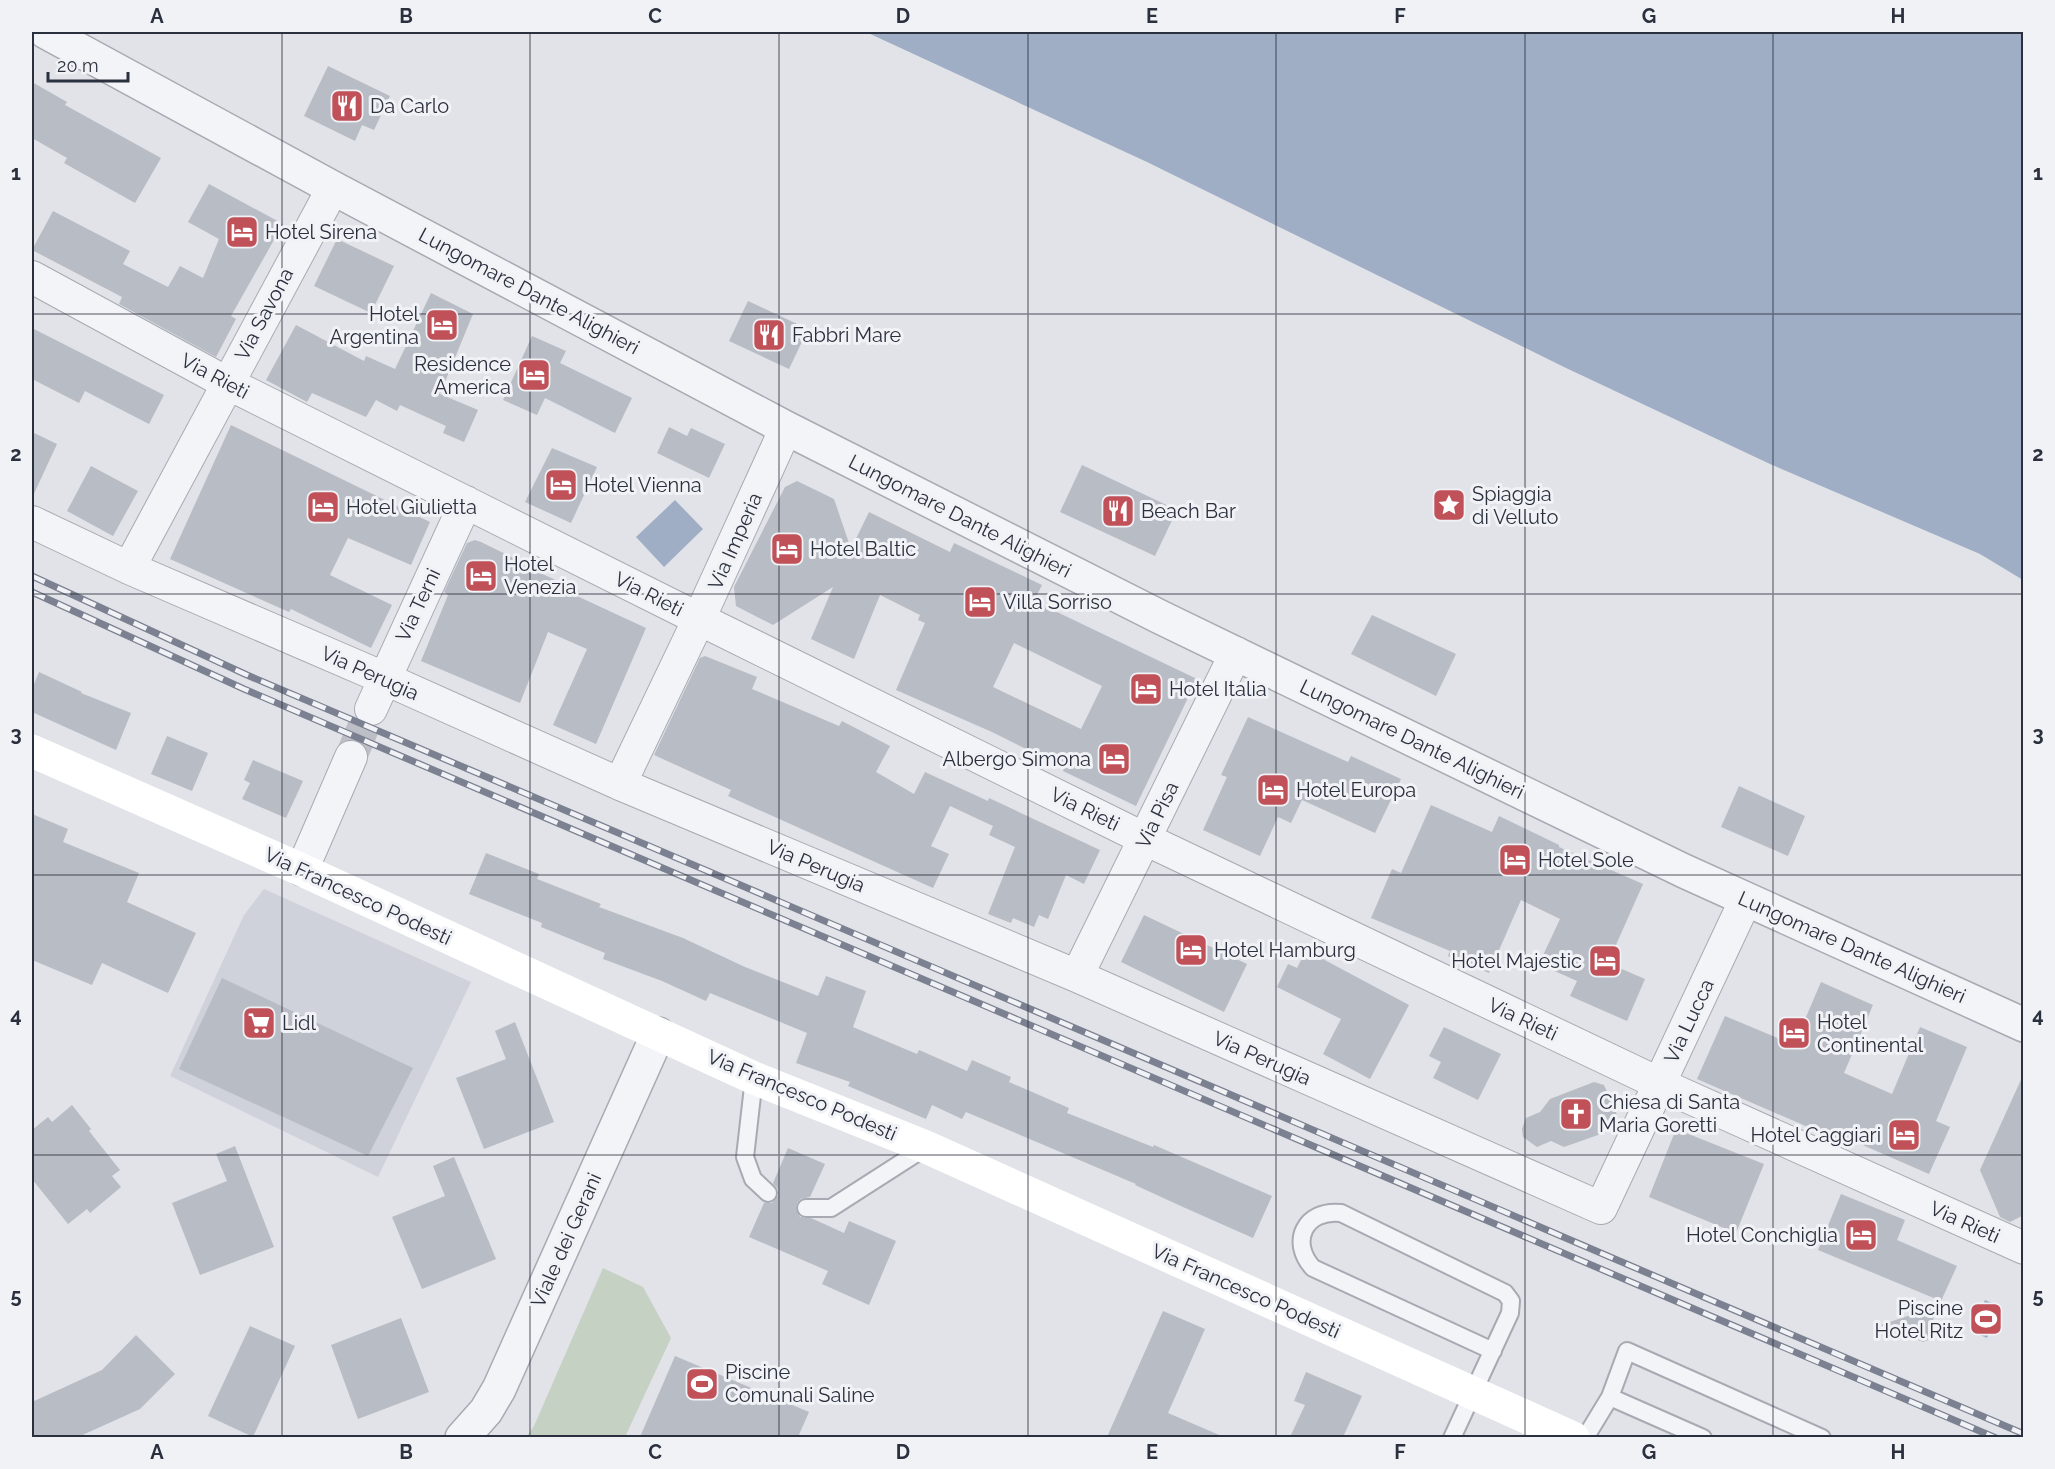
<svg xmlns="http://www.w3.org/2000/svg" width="2055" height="1469" font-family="Raleway,sans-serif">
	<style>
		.built { fill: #cfd2da }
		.green { fill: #c5d1c2 }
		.water { fill: #9faec5 }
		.building { fill: #b8bcc4; fill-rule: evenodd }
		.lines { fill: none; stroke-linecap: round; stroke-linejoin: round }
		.minor-tunnel { stroke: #bdbfc6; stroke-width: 32; stroke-dasharray: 32 16; stroke-linecap: butt }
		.service-casing { stroke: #a7aab2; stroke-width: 20 }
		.minor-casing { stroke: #a7aab2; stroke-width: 34 }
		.tertiary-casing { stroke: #a7aab2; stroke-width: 36 }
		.service { stroke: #f3f4f7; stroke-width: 16 }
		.minor { stroke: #f3f4f7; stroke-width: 32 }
		.tertiary { stroke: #f3f4f7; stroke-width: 33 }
		.secondary { stroke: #fff; stroke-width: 33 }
		.rail-casing { stroke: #7b8190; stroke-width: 7 }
		.rail { stroke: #f0f2f6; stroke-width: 4.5; stroke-dasharray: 14; stroke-linecap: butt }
		.grid { fill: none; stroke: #2b303e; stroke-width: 1.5; stroke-opacity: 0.55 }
		.labels { text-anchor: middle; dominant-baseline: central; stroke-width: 6; stroke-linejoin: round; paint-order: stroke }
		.poi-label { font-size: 20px; fill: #2b303e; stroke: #f0f2f6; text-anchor: start }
		.street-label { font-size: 20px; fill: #2b303e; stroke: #f0f2f6 }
		.neatline { fill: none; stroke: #2b303e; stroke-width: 2 }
		.grid-label { font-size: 20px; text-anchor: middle; font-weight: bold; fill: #2b303e }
	</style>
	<rect width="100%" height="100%" fill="#e1e3e8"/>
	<path class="built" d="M264,889L471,982L378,1177L170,1076L244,915Z"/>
	<path class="green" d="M603,1268L643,1287L671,1338L625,1437H526L534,1426Z"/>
	<path class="water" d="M866,32H2023V580L1980,554L1770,464L1564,367L1147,162Z
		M675,500L703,529L664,567L636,537Z
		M1985,1300L2001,1307L1987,1338L1971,1331Z"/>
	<path class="building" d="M328,66L390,96L374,130L362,125L355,141L304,116Z
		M32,82L67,102L65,105L161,158L135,203L64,163L67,158L32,138Z
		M209,184L283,224L231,316L236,319L216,357L119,304L122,297L32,250L53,211L130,251L123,264L168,287L180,266L203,278L219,239L188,222Z
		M337,239L394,266L371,313L314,286Z
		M431,293L473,314L440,394L478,410L464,442L443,433L446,426L400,405L397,411L376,400L366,417L312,393L307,402L266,380L296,325L364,361L366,356L395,369Z
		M748,301L808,329L789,369L729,341Z
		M32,328L164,395L149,424L85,391L79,403L32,379Z
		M532,336L566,351L560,363L632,398L615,433L545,398L537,415L503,400Z
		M231,425L430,522L411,565L348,538L330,575L392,605L371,648L291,609L289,612L170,559Z
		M669,427L687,436L691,428L725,444L709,478L657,453Z
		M32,432L57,444L32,498Z
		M552,448L597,467L571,523L525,502Z
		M1082,465L1177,510L1155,556L1060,512Z
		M91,466L138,491L113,536L67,511Z
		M797,481L834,499L851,549L869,512L950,552L954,543L1042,585L1034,601L1197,679L1136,806L1063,771L1064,768L992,732L896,690L925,623L918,620L920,615L880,595L854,659L811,639L833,587L773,625L736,606L734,587L785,487ZM1014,643L1102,686L1081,729L993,687Z
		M475,540L481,542L520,561L519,563L579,591L577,596L646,628L596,744L553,725L587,649L548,632L520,703L421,661L448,595L444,592L467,543Z
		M1372,615L1456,654L1436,696L1351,654Z
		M705,656L757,677L752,689L839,726L842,721L890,746L876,772L914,794L925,772L988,801L989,798L1100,850L1084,884L1066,875L1048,919L1039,915L1034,927L1013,918L1011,923L988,914L1015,847L989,835L993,826L950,806L931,846L949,854L933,888L728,796L731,790L654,755L700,658Z
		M39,672L82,692L81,693L131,713L116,750L32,712V689Z
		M1248,717L1348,762L1351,756L1401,779L1375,833L1302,800L1291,823L1278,817L1260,856L1203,830L1227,777L1221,775Z
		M167,736L208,753L192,791L151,774Z
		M253,760L303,781L286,818L242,799L250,783L244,780Z
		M1739,786L1805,816L1788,856L1721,827Z
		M1431,805L1492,832L1499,816L1559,845V847L1643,884L1608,963L1645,979L1627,1021L1570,996L1577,981L1539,964L1560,919L1521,900L1489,973L1448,956L1450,951L1371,918L1392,869L1401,873Z
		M32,814L68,829L63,842L139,873L127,902L196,933L168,993L102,963L92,985L32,960Z
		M486,853L539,874L537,879L601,904L599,907L683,938L745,967L818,996L826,976L866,991L853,1027L917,1054L919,1050L967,1071L972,1060L1011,1077L1009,1082L1069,1108L1067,1113L1153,1147L1154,1145L1272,1196L1253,1238L1183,1207L1135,1185L1136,1184L966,1112L962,1119L932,1105L926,1119L848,1086L850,1082L796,1063L807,1033L710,993L706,1001L662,981L603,959L605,953L541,927L542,923L469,894Z
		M1144,915L1247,964L1224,1012L1121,962Z
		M1306,950L1409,1005L1370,1079L1323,1054L1341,1019L1277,987L1288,964L1297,968Z
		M222,978L413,1068L368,1156L179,1069Z
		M1821,982L1873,1005L1844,1073L1892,1094L1920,1027L1967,1047L1936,1121L1950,1127L1929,1174L1842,1136L1840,1141L1697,1079L1725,1016L1794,1045Z
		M515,1022L554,1122L484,1149L456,1078L506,1059L495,1031Z
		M1444,1027L1501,1054L1478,1100L1433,1078L1441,1062L1429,1056Z
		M2024,1073V1215L2010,1222L2000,1217L1980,1170Z
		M1594,1082L1604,1085L1618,1117L1615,1129L1564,1147L1551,1141L1537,1147L1523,1137L1522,1129L1526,1118L1540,1112L1550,1099Z
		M72,1105L91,1129L89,1131L120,1170L112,1176L121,1187L90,1213L87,1209L68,1224L32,1179V1130L48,1117L52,1122Z
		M1676,1129L1764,1164L1736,1233L1649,1197Z
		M235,1146L274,1247L200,1275L172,1203L227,1181L216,1154Z
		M788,1148L825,1164L810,1197L801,1199L797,1203L796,1209L800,1217L811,1218L844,1233L849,1221L896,1241L869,1305L822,1284L828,1271L749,1237L764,1203H772L778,1196V1189L773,1183Z
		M454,1157L496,1259L422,1289L392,1217L445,1196L433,1166Z
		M1841,1194L1905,1220L1897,1240L1957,1266L1941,1301L1818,1250Z
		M1940,1305L1931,1324L1941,1335L1923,1342L1881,1325Z
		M1163,1311L1205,1329L1168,1413L1224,1437H1107Z
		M401,1318L429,1392L358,1419L331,1345Z
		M250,1326L295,1346L253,1437L208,1416Z
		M136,1335L175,1374L140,1409L78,1437H32V1402L102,1370Z
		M675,1356L809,1412L798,1437H640Z
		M1306,1372L1362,1396L1343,1437H1290L1305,1405L1294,1401Z"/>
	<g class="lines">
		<path class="minor-tunnel" d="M351,757L371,709"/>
		<defs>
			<path id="service" d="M754,1078L745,1157L753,1179L768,1193
				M806,1208H831L926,1147
				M1610,1397L1703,1438
				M1452,1438L1510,1313L1511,1301L1505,1293L1341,1213C1305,1209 1289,1242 1313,1268L1493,1351
				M1585,1438L1610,1397L1627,1351L1822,1438"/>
			<path id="minor" d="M32,277L227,383L699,619L1145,839L1675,1091L2024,1248
				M32,522L129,568L370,672L620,784L1077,976L1601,1208L1746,899
				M129,568L333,188
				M371,709L466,502
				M620,784L699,619L786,428
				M302,870L351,757
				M1077,976L1236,653"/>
			<path id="tertiary" d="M46,32L333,188L786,428L1160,617L1684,871L2024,1025
				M462,1438L486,1411L499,1389L658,1034"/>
		</defs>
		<use href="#service" class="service-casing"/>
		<use href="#minor" class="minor-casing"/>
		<use href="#tertiary" class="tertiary-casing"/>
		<use href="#service" class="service"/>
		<use href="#minor" class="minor"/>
		<use href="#tertiary" class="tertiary"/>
		<path class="secondary" d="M32,751L302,870L754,1078L926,1147L1573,1438"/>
		<defs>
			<path id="rail" d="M32,576L247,675L717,875L2024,1434
				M32,592L244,689L1996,1438"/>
		</defs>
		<use href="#rail" class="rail-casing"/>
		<use href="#rail" class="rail"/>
	</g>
	<path class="grid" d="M282,32V1438M530,32V1438M779,32V1438M1028,32V1438M1276,32V1438M1525,32V1438M1773,32V1438M32,314H2024M32,594H2024M32,875H2024M32,1155H2024"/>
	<defs>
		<symbol id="restaurant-square" viewBox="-11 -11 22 22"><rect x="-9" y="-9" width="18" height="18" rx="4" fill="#c15159" stroke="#f0f2f6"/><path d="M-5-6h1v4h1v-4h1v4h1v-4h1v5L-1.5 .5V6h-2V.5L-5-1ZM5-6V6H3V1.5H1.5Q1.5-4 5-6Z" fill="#fff"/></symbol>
		<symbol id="hotel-square" viewBox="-11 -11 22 22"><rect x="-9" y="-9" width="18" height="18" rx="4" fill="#c15159" stroke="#f0f2f6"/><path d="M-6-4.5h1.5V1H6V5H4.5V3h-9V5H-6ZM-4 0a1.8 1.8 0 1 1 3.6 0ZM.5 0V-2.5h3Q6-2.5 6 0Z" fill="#fff"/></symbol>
		<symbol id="sight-square" viewBox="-11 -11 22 22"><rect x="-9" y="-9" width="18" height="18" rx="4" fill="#c15159" stroke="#f0f2f6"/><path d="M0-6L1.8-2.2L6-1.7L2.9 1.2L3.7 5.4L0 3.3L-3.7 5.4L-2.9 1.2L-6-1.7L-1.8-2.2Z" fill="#fff"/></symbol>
		<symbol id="supermarket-square" viewBox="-11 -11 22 22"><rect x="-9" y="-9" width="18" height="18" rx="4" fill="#c15159" stroke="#f0f2f6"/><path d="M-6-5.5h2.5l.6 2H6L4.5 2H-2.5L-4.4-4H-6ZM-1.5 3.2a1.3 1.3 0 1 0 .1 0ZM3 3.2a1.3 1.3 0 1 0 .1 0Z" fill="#fff"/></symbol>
		<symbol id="church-square" viewBox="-11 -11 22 22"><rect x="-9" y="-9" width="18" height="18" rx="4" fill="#c15159" stroke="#f0f2f6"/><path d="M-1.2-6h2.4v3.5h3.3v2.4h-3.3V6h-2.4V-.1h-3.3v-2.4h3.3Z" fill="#fff"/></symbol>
		<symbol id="stadium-square" viewBox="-11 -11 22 22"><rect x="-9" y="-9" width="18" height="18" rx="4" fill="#c15159" stroke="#f0f2f6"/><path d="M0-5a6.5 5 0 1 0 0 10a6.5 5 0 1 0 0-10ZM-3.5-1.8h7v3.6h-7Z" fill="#fff"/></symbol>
	</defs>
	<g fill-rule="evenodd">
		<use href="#restaurant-square" x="328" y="87" width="38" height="38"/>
		<use href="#hotel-square" x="223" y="213" width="38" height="38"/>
		<use href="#hotel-square" x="423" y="306" width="38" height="38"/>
		<use href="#restaurant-square" x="750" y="316" width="38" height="38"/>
		<use href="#hotel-square" x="515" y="356" width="38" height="38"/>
		<use href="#hotel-square" x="542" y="466" width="38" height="38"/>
		<use href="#sight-square" x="1430" y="486" width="38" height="38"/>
		<use href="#hotel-square" x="304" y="488" width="38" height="38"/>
		<use href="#restaurant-square" x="1099" y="492" width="38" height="38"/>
		<use href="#hotel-square" x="768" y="530" width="38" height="38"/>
		<use href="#hotel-square" x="462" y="557" width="38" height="38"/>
		<use href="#hotel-square" x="961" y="583" width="38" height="38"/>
		<use href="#hotel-square" x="1127" y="670" width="38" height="38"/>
		<use href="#hotel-square" x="1095" y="740" width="38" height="38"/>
		<use href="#hotel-square" x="1254" y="771" width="38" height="38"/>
		<use href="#hotel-square" x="1496" y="841" width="38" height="38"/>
		<use href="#hotel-square" x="1172" y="931" width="38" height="38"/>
		<use href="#hotel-square" x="1586" y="942" width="38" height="38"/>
		<use href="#supermarket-square" x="240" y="1004" width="38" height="38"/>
		<use href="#hotel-square" x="1775" y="1014" width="38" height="38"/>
		<use href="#church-square" x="1557" y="1095" width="38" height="38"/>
		<use href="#hotel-square" x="1885" y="1116" width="38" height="38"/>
		<use href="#hotel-square" x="1842" y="1216" width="38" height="38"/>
		<use href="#stadium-square" x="1967" y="1300" width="38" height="38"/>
		<use href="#stadium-square" x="683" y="1365" width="38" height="38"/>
	</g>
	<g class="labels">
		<g class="poi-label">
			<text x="370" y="106">Da Carlo</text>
			<text x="265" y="232">Hotel Sirena</text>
			<text x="419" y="314" text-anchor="end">Hotel<tspan x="419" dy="23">Argentina</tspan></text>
			<text x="792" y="335">Fabbri Mare</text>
			<text x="511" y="364" text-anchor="end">Residence<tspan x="511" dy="23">America</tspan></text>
			<text x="584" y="485">Hotel Vienna</text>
			<text x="1472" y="494">Spiaggia<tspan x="1472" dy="23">di Velluto</tspan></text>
			<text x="346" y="507">Hotel Giulietta</text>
			<text x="1141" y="511">Beach Bar</text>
			<text x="810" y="549">Hotel Baltic</text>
			<text x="504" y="564">Hotel<tspan x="504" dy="23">Venezia</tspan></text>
			<text x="1003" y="602">Villa Sorriso</text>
			<text x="1169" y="689">Hotel Italia</text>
			<text x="1091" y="759" text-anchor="end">Albergo Simona</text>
			<text x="1296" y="790">Hotel Europa</text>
			<text x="1538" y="860">Hotel Sole</text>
			<text x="1214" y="950">Hotel Hamburg</text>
			<text x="1582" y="961" text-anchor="end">Hotel Majestic</text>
			<text x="1817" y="1022">Hotel<tspan x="1817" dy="23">Continental</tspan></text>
			<text x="282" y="1023">Lidl</text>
			<text x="1599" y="1102">Chiesa di Santa<tspan x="1599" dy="23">Maria Goretti</tspan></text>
			<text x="1881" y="1135" text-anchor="end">Hotel Caggiari</text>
			<text x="1838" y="1235" text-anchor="end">Hotel Conchiglia</text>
			<text x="1963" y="1308" text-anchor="end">Piscine<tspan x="1963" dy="23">Hotel Ritz</tspan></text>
			<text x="725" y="1372">Piscine<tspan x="725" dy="23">Comunali Saline</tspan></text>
		</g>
		<g class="street-label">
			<text transform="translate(529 291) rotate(28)">Lungomare Dante Alighieri</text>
			<text transform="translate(264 314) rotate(-62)">Via Savona</text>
			<text transform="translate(215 376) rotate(28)">Via Rieti</text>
			<text transform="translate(960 516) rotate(27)">Lungomare Dante Alighieri</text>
			<text transform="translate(735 541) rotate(-66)">Via Imperia</text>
			<text transform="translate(649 594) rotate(27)">Via Rieti</text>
			<text transform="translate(418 605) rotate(-65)">Via Terni</text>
			<text transform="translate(370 673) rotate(24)">Via Perugia</text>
			<text transform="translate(1412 739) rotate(26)">Lungomare Dante Alighieri</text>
			<text transform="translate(1085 809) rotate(26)">Via Rieti</text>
			<text transform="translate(1157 815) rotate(-64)">Via Pisa</text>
			<text transform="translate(816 866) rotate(23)">Via Perugia</text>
			<text transform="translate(358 896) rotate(25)">Via Francesco Podesti</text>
			<text transform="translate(1852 947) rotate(24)">Lungomare Dante Alighieri</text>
			<text transform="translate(1523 1019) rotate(25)">Via Rieti</text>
			<text transform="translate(1689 1021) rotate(-65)">Via Lucca</text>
			<text transform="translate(1262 1058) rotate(24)">Via Perugia</text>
			<text transform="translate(802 1095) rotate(23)">Via Francesco Podesti</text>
			<text transform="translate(1965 1222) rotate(24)">Via Rieti</text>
			<text transform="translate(566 1240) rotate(-66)">Viale dei Gerani</text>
			<text transform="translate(1246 1291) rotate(24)">Via Francesco Podesti</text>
		</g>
	</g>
	<rect width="2055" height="1469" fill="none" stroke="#f0f2f6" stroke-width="66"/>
	<path d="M48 72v9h80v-9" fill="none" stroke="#2b303e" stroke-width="3"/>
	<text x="57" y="72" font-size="18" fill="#2b303e" stroke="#f0f2f6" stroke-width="4.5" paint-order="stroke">20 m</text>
	<rect x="33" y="33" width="1989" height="1403" class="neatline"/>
	<g class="grid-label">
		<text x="157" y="23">A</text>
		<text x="406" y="23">B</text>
		<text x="655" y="23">C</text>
		<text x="903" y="23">D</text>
		<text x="1152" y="23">E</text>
		<text x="1400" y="23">F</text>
		<text x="1649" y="23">G</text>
		<text x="1898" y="23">H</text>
		<text x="16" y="180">1</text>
		<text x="2038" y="180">1</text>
		<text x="16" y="461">2</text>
		<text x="2038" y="461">2</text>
		<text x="16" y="741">3</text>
		<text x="2038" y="741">3</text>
		<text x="16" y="1022">4</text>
		<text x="2038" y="1022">4</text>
		<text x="16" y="1303">5</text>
		<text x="2038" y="1303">5</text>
		<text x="157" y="1459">A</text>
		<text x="406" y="1459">B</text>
		<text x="655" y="1459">C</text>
		<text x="903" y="1459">D</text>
		<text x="1152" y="1459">E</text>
		<text x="1400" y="1459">F</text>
		<text x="1649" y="1459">G</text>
		<text x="1898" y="1459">H</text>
	</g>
</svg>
